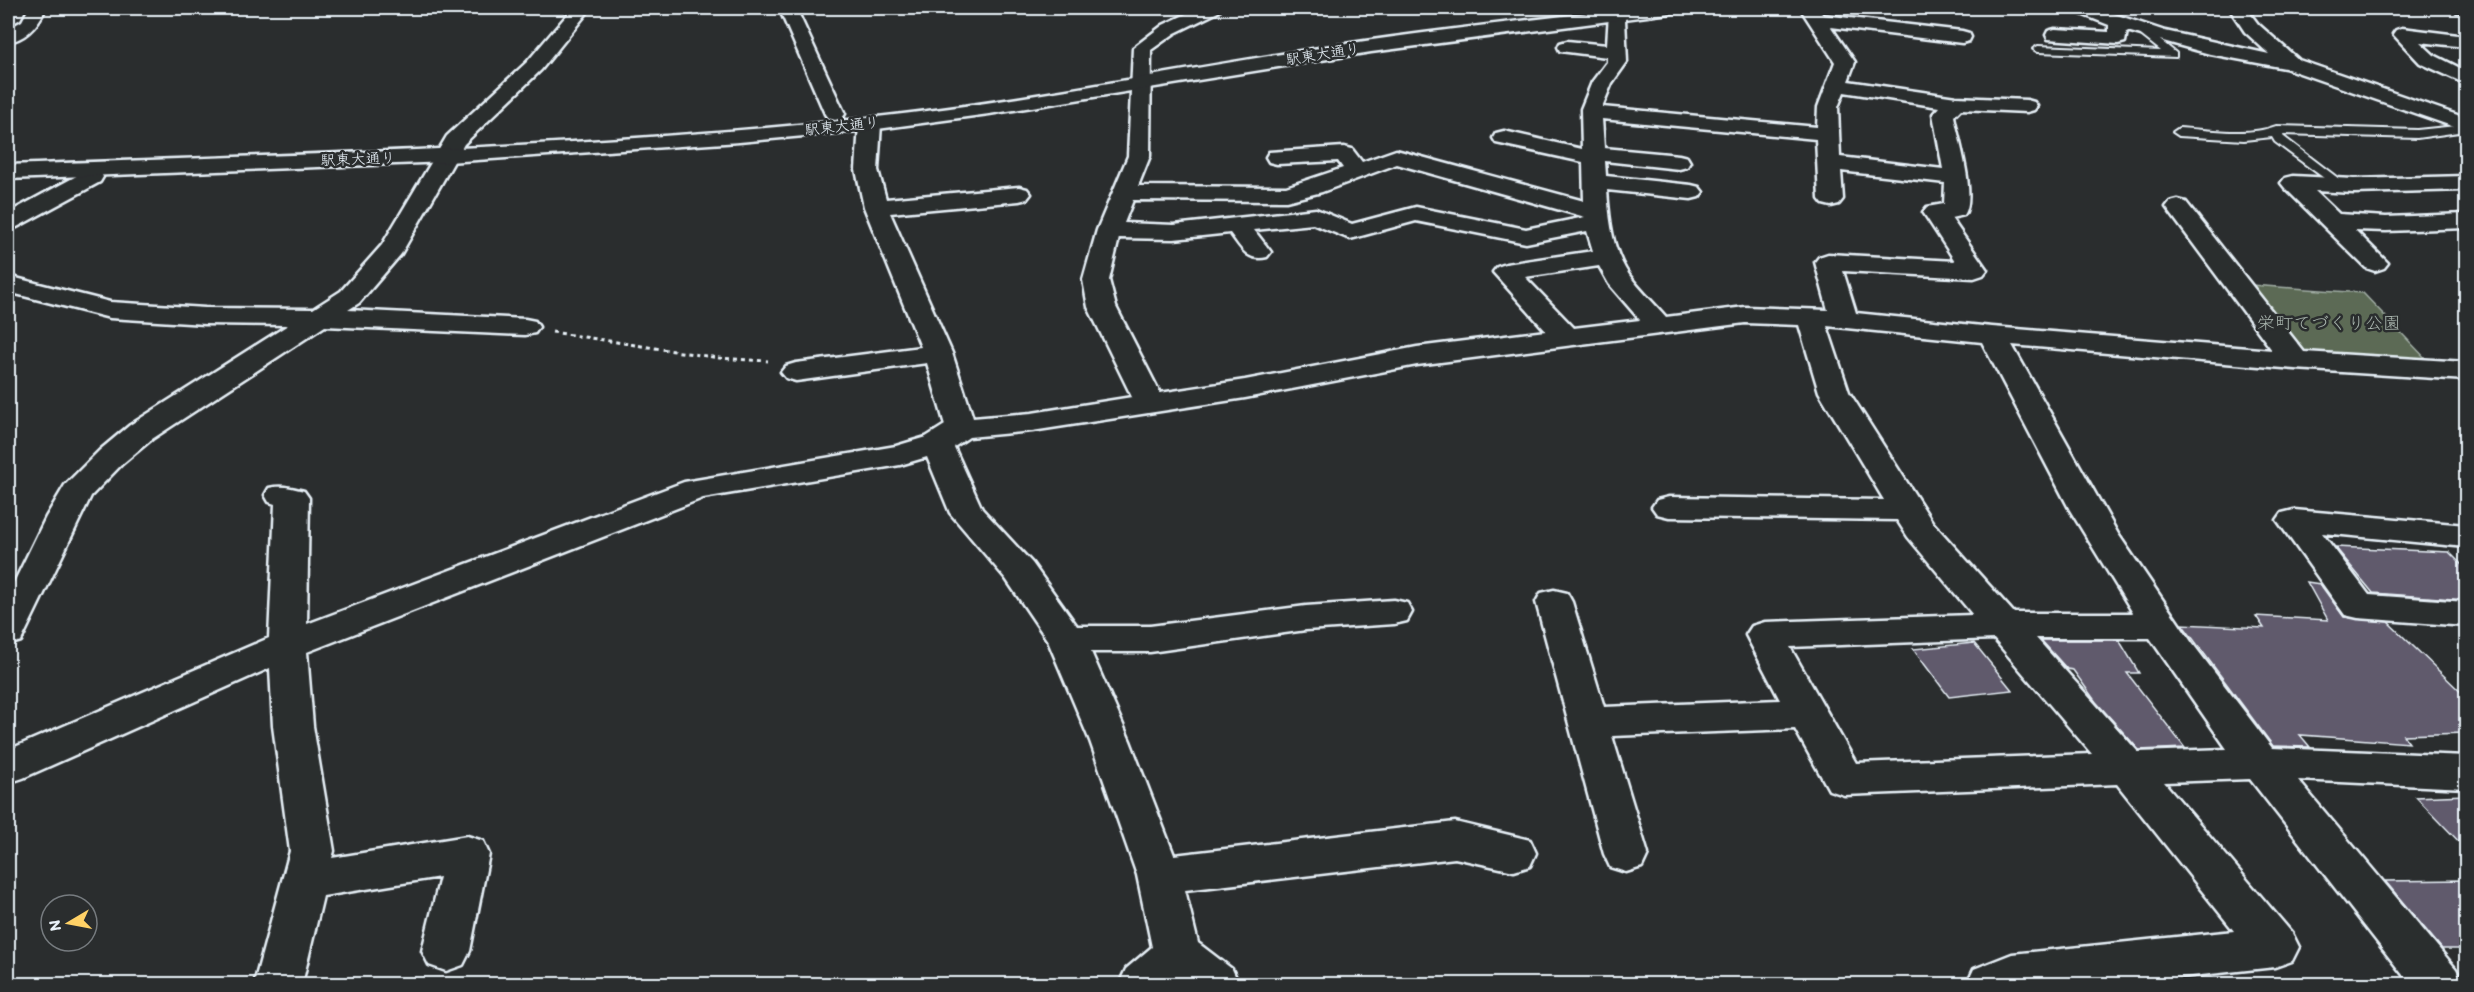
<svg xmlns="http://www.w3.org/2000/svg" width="2474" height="992" font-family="Itim,'Klee One',sans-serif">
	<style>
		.green { fill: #5c6b54; stroke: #a2aea6; stroke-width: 1.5 }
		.building { fill: #605a6c; stroke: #e8f1f8; stroke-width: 1.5 }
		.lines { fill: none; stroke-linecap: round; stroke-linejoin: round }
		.service-casing { stroke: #e8f1f8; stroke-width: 4 }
		.minor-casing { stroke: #e8f1f8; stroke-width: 5 }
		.tertiary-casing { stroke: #e8f1f8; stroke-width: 5 }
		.path { stroke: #e8f1f8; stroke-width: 3; stroke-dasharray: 4 4; stroke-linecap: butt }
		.service { fill: #2a2d2e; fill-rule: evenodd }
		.minor { fill: #2a2d2e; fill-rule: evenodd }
		.tertiary { fill: #2a2d2e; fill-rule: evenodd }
		.labels { text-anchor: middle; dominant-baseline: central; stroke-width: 5; stroke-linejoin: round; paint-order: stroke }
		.far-street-label { font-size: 15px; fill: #e8f1f8; stroke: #2a2d2e }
		.park-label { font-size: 18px; fill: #a9b5ae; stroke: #2a2d2e }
	</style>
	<rect width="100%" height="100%" fill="#2a2d2e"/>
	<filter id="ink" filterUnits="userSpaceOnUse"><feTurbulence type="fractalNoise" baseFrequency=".0167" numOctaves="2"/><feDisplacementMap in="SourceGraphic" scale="12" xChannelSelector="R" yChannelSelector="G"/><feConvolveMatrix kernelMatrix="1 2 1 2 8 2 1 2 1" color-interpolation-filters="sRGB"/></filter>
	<g filter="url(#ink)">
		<path class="green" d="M2251,285L2363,293L2430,363L2316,355L2300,349Z"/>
		<path class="building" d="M2335,547L2449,552L2466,569V600L2373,593Z
			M2307,582L2320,584L2344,617L2388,622L2466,697V733L2403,735L2409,743L2300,735L2310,747L2273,746L2182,624L2264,628L2256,616L2328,620Z
			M2041,640H2119L2139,673H2127L2185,748L2139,750L2096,702L2073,670L2067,669Z
			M1974,643L2012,690L1949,697L1913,649Z
			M2466,795V849L2416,797Z
			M2466,880V949H2442L2385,881Z"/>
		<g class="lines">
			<defs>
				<path id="service" d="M2137,28H2145L2176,53V57L2038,52L2033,49L2038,46L2161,51L2137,32Z
					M2466,125V131L2417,138L2283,134L2284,137L2343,182L2345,185L2339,189L2275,142L2272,137L2244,140L2179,136L2173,132L2179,128C2211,130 2247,137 2276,126L2417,130Z"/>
				<path id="minor" d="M29,8H46C38,25 27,39 8,42V29L22,21Z
					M573,8H591L541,70L464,144L401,254L359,303L348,310L525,319L535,321L539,327L535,333L525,335L325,326L152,439L122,464L91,496L21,641L8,645V595L46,517L65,485L100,450L130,425L288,325L205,324L110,318L8,292V276L110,302L205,308L313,309L341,291L382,245L447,136L527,62Z
					M779,8H796L845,114L842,118L835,120L828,118L825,114Z
					M1199,8H1221L1218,12L1175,33L1151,50L1150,156L1138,186L1286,187L1343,168L1338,161L1277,164L1269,162L1266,157L1269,152L1344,147L1352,149L1362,162L1396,150L1584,201L1583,162L1496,143L1493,138L1496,133L1504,131L1582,149L1581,109L1592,82L1607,62V57L1560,51L1558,47L1560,43L1567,41L1607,45L1609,13L1605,8H1623L1627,13L1625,19L1627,62L1612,83L1602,107L1817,127L1818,107L1835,62L1800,8H1817L1823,15L1962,31L1969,33L1971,37L1969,41L1962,43L1831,27L1855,62L1848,81L1956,97L2027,100L2034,102L2037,106L2034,110L2027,112L1961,109L1954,116C1958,138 1977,197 1964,215L1951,218L1987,270L1983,275L1974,278L1843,271L1856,313L1992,327L2272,350L2166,207L2170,202L2178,200L2186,202L2304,352L2466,362V380L2295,369L2012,345L2118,534L2192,643L2272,748L2466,756V788L2298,780L2456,969L2463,984H2410L2250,779L2164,782L2292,933L2299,947L2292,961L2275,967L2118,984H1967L1974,969L2012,954L2234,931L2117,784L1844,795L1829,790L1795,729L1612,736L1648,854L1642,867L1626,872L1610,867L1604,854L1536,602L1541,593L1554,590L1567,593L1572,602L1604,707L1780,700L1746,635L1752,626L1765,622L1973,615L1908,537L1897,520L1669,517L1657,514L1652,507L1657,500L1669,497L1884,500L1819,392L1799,325L1745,323L1417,365L1245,398L1032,431L969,437L954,447L982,509L1032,563L1077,626H1150L1306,606L1394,600L1407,603L1412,612L1407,621L1394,624L1306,630L1150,652H1091L1130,741L1174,855L1455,822L1530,840L1536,853L1530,866L1514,871L1455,858L1185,890L1198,943L1232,969L1239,984H1119L1126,969L1152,947L1137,875L1090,741L1048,641L1006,579L950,513L927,457L900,465L703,498L307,652L313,726L334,851L332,858L467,836L483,841L489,854L470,951L463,965L446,971L429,965L422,951L440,877L323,896L302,984H254L290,851L273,726L270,668L23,778L8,783V750L269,638L275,504L269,502L265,495L269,488C282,485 291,488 304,491L309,498L307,624L684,482L896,446L926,437L945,425L927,363L796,381L786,378L781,372L786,366L796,363L921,347L864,207L856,170L859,124L862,119L870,118L878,119L881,124L878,170L886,199L1019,187L1027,189L1031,194L1027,199L1019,201L890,213L952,353L973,418L1032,413L1132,397L1088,307L1083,280L1097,230L1128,156L1133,48L1163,25ZM1844,92L1939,107L1933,114L1943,169L1840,157L1838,107ZM1602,119L1816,139L1819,199L1823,204L1831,206L1839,204L1843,199L1841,171L1945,183L1944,204L1927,207L1923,212L1955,261L1828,254L1819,257L1815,262L1828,310L1745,307L1666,317C1654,303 1640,290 1629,275C1612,250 1609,219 1607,190L1691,199L1699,197L1703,192L1699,187L1691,185L1606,176L1605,161L1679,169L1687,167L1690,162L1687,157L1679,155L1604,148ZM1397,164L1585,217L1526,229L1416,207L1352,224L1316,209L1174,225L1124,223L1133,200L1286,201L1322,192ZM1416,221L1526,243L1587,231L1593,251L1506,264L1497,267L1493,272L1546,331L1417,347L1245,380L1160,393L1116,307L1109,280L1119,238L1174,239L1230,233C1241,247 1247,262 1267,257L1271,252L1254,230L1313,224L1350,239ZM1599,266L1609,284L1640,320L1574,328L1525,277ZM1827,326L1982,342L2070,510L2133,613H2014L1933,523L1849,392ZM2036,638H2150L2227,749L2138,752ZM1994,639L2092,754L1856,763L1790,647Z
					M2073,8H2096L2165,31L2269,54L2245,32L2229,8H2246L2258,24L2299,60L2466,118V131L2285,68L2210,54L2127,31L2125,42L2118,44L2048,39L2046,35L2048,31L2055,29L2109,32V25L2076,12Z
					M2454,8H2466V13L2457,12Z
					M2402,28L2466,36V47L2420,42L2434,55L2466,71V84L2420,63L2393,34L2396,30Z
					M92,170L100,172L103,177L100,182L17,227L8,229V213L84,172Z
					M2293,176L2354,179L2466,176V190L2354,193L2315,191L2339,214L2386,217L2466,214V228L2386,231L2355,230L2388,263L2384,268L2375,271L2366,268L2285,188L2281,183L2285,178Z
					M2294,510L2466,525V547L2322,533L2369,595L2466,602V626L2358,618L2345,615L2277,520L2282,513Z"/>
				<path id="tertiary" d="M1632,8H1679L1676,12L1670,13L1371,52L989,114L870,130L739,142L448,162L8,179V165C295,154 583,149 868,118C1037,100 1204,64 1372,40C1458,28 1545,18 1632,8Z"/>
			</defs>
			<use href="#service" class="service-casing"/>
			<use href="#minor" class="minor-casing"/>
			<use href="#tertiary" class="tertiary-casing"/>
			<path class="path" d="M552,332L719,358L768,361"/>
			<use href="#service" class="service"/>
			<use href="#minor" class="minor"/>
			<use href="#tertiary" class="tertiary"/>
		</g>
	</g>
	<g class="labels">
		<g class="far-street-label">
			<text transform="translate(1323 54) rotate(-9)">駅東大通り</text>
			<text transform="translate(842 126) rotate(-6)">駅東大通り</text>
			<text transform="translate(358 159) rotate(-2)">駅東大通り</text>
		</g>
		<g class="park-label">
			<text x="2329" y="323">栄町てづくり公園</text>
		</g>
	</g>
	<rect width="2474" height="992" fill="none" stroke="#2a2d2e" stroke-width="30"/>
	<rect x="15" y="15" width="2444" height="962" fill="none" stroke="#e8f1f8" stroke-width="2" filter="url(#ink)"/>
	<g transform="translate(69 923) rotate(260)"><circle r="28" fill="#2a2d2e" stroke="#767b7f" stroke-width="1.5"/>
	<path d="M0-4.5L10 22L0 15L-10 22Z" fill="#ffd166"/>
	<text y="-9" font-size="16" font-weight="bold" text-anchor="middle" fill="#e8f1f8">N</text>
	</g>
</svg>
